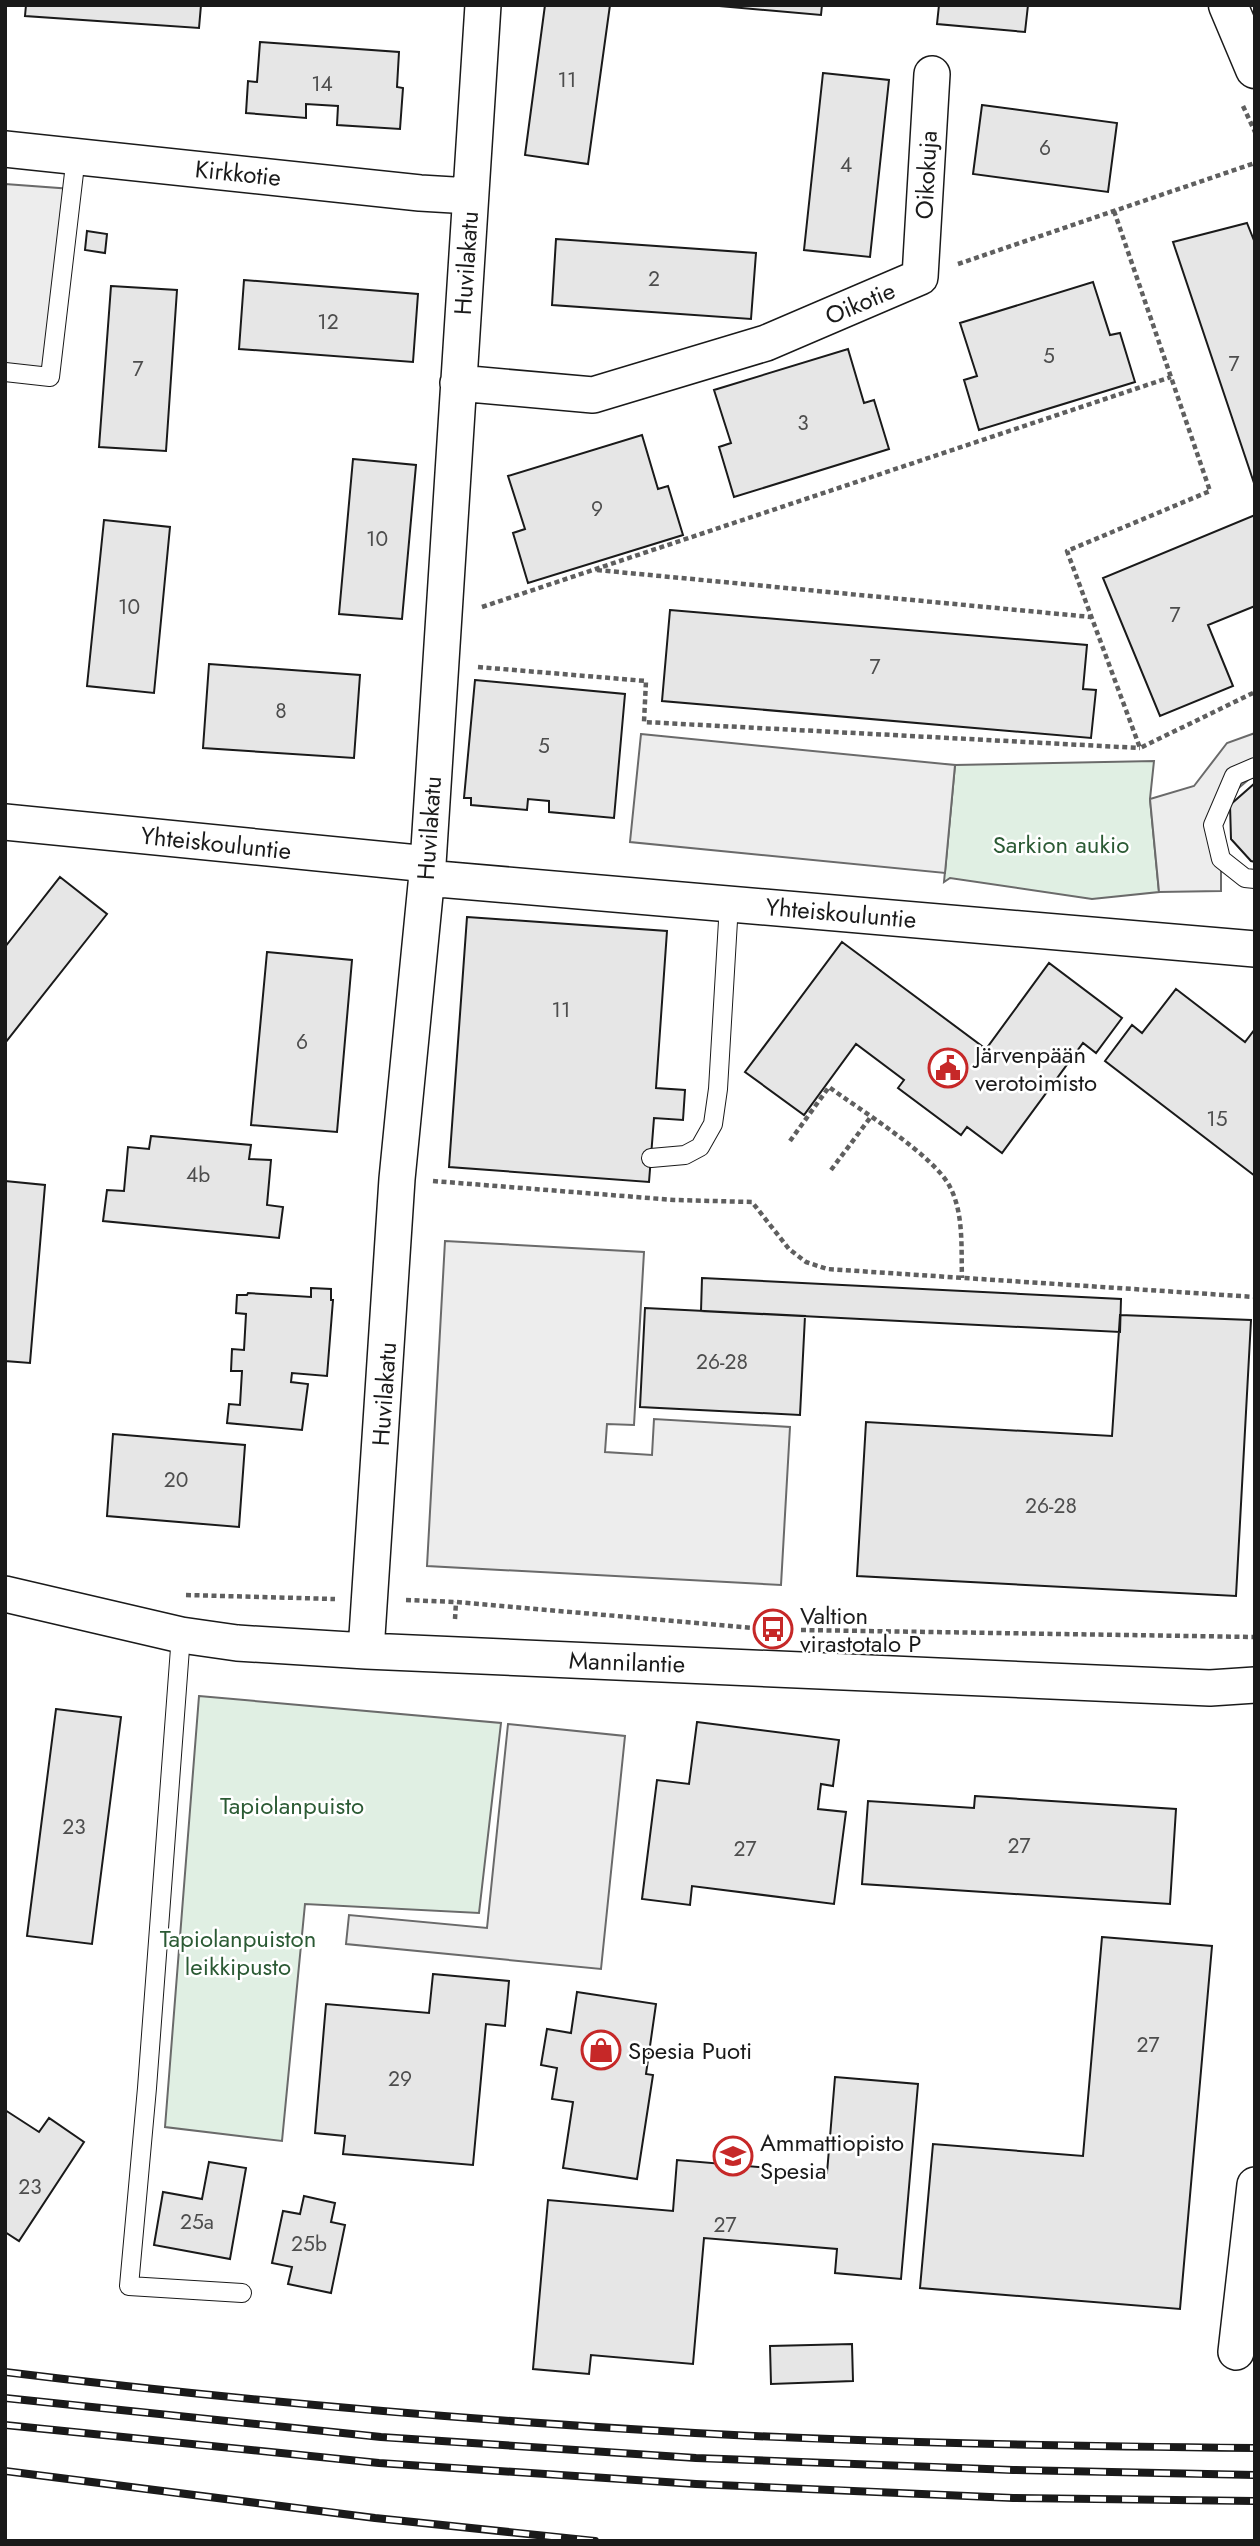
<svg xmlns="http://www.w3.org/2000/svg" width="1260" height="2546" font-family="Jost,sans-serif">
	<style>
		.green { fill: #e0efe3; stroke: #6a6a6a; stroke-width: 2 }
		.parking { fill: #ededed; stroke: #6a6a6a; stroke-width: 2 }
		.building { fill: #e6e6e6; stroke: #1a1a1a; stroke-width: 2 }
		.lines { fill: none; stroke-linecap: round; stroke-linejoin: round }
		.lane-casing { stroke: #1a1a1a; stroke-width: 20 }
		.street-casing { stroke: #1a1a1a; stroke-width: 38 }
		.secondary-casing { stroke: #1a1a1a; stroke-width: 41 }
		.path { stroke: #5f5f5f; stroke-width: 4.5; stroke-dasharray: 5 3.5; stroke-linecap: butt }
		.lane { stroke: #fff; stroke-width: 18 }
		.street { stroke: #fff; stroke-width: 35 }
		.secondary { stroke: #fff; stroke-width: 38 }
		.rail-casing { stroke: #1a1a1a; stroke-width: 8 }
		.rail { stroke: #fff; stroke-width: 5; stroke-dasharray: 16; stroke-linecap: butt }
		.labels { text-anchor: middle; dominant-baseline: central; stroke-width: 5; stroke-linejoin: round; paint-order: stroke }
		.number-label { font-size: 21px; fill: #4d4d4d }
		.street-label { font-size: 24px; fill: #1a1a1a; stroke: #fff }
		.park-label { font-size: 24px; fill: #2b5a34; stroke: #fff }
		.poi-label { font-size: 24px; fill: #1a1a1a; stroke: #fff; text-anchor: start }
	</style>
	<rect width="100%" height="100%" fill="#fff"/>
	<path class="green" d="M1154,761L1150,799L1159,892L1092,899L950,878L944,882L955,765Z
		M199,1696L501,1723L479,1913L305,1904L282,2141L165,2127Z"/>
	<path class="parking" d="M5,184L72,189L50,377L5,372Z
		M1255,733V774L1221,803V891L1159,892L1150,799L1194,786L1227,743Z
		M641,734L955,765L945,873L630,842Z
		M445,1241L644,1252L634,1425L607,1424L605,1452L652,1455L654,1419L790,1427L781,1585L427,1566Z
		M508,1724L625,1736L601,1969L346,1944L349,1915L487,1928Z"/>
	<path class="building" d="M26,5H201L199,28L25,16Z
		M545,5H610L588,164L525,155Z
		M708,5H822L821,15Z
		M939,5H1028L1025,32L937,24Z
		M260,42L399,52L397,87L403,88L400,129L337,125L338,106L306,104V118L246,113L248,81L257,82Z
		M823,73L889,80L870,257L804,250Z
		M982,105L1117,123L1108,192L973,174Z
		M1247,223L1255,243V486L1173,242Z
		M87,231L107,234L105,253L85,250Z
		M556,239L756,253L751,319L552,305Z
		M244,280L418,294L413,362L239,349Z
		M1093,282L1110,335L1120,333L1135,382L979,430L964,380L977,376L960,323Z
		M111,286L177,290L166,451L99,447Z
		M848,349L864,403L874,400L889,449L734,497L719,447L731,443L714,390Z
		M642,435L658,489L668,486L683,535L528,583L513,533L525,529L508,476Z
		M353,459L416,465L402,619L339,614Z
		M1255,515V606L1208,625L1233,686L1160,716L1103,578Z
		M104,520L170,527L154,693L87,686Z
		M670,610L1087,645L1083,689L1096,690L1091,738L662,701Z
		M209,664L360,675L354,758L203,748Z
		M475,680L625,694L614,818L549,812V801L528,799L527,810L471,805V798H464Z
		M1255,783V862L1251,861L1231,839L1230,805Z
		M60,877L107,914L5,1043V947Z
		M467,917L667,931L656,1088L685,1090L683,1120L654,1118L649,1182L449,1167Z
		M842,942L986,1049L1049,963L1122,1018L1096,1053L1083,1043L1002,1153L967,1127L961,1135L898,1088L904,1080L856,1044L804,1115L745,1072Z
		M267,952L352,960L337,1132L251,1125Z
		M1176,989L1245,1042L1255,1029V1176L1105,1061L1132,1025L1142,1033Z
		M151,1136L251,1145L249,1159L271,1160L267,1205L283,1207L279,1238L103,1221L107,1190L124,1191L128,1147L149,1149Z
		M5,1181L45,1185L30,1363L5,1361Z
		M702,1278L1121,1299L1120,1332L701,1311Z
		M311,1288L331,1289V1300H333L327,1376L292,1373L291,1382L308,1384L302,1430L227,1423L229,1404L240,1405L242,1371H231L232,1349L244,1350L246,1314L236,1313L237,1295H247L248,1293L311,1297Z
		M645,1308L805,1316L800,1415L640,1407Z
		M1120,1315L1251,1320L1236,1596L857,1576L866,1422L1112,1436Z
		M113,1434L245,1445L239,1527L107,1516Z
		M56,1709L121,1717L92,1944L27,1936Z
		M697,1722L839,1740L833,1786L821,1784L818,1809L846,1812L834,1904L692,1886L690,1905L642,1899L657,1780L689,1784Z
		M975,1796L1176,1809L1170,1904L862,1884L868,1801L974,1808Z
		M1102,1937L1212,1946L1180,2309L920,2288L933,2144L1083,2156Z
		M433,1974L509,1981L505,2026L486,2024L473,2165L343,2154L345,2136L315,2133L326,2004L429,2013Z
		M577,1992L656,2004L646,2074L653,2075L637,2179L563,2168L573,2102L552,2099L557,2068L541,2065L547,2029L571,2033Z
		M835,2077L918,2084L901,2279L835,2273L837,2249L704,2238L693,2364L591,2355L589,2374L533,2369L548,2200L673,2211L677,2160L827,2173Z
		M5,2110L39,2132L49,2118L84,2142L19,2241L5,2232Z
		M209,2162L246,2168L230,2259L154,2245L163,2192L202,2199Z
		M304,2196L335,2203L331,2222L345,2225L331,2293L288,2284L292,2267L272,2263L283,2211L300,2214Z
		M852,2344L853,2381L771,2384L770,2346Z"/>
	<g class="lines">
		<defs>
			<path id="lane" d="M5,372L50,377L76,156
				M1255,767L1234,776L1213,825L1221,859L1245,878L1255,879
				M651,1158L685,1155L700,1147L713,1124L718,1089L729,904
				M181,1635L147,2088L129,2286L242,2293"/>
			<path id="street" d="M5,149L420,193L470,196
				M458,383L593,395L766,343L920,277L932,74
				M5,822L428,864
				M426,878L1255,949
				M5,1594L181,1635L237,1643L366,1651L1210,1688L1255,1685
				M366,1651L397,1179L428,864L483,5
				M1236,2352L1255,2185"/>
			<path id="secondary" d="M1228,5L1255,69"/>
		</defs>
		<use href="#lane" class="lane-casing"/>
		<use href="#street" class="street-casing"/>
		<use href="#secondary" class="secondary-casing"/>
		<path class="path" d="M1243,106L1255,132
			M1114,211L1210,491L1067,551L1140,748L1255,692
			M958,264L1255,163
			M597,570L1091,617
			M482,607L1171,377
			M478,667L646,681L644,722L1140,748
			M790,1141L829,1087C860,1110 934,1155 950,1187C964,1214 961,1248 962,1278
			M831,1170L870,1118
			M433,1181L674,1200L752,1202L789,1249L806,1262L827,1269L1255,1297
			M186,1595L335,1599
			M406,1600L456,1602L754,1628
			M455,1619L456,1602
			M801,1630L1255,1637"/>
		<use href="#lane" class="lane"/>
		<use href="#street" class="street"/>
		<use href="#secondary" class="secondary"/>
		<defs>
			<path id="rail" d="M5,2372C234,2400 465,2420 695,2433C881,2443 1068,2446 1255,2448
				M5,2398L381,2437L696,2458L1013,2470L1255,2475
				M5,2425L379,2463L696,2484L1013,2498L1255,2501
				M5,2471L375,2518L595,2541"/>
		</defs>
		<use href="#rail" class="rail-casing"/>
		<use href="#rail" class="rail"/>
	</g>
	<defs>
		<symbol id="civic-ring" viewBox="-11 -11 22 22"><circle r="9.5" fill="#fff" stroke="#c62828" stroke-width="1.5"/><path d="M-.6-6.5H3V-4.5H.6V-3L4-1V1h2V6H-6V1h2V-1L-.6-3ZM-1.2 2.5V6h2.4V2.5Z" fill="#c62828"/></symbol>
		<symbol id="bus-ring" viewBox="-11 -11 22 22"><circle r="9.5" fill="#fff" stroke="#c62828" stroke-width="1.5"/><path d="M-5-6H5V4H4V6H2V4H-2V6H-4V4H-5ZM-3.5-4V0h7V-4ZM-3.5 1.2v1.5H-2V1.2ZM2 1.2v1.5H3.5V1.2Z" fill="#c62828"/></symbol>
		<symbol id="shop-ring" viewBox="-11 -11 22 22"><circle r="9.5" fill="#fff" stroke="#c62828" stroke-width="1.5"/><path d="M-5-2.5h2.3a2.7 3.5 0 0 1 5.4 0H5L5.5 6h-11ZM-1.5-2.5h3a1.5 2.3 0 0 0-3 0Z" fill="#c62828"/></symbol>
		<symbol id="school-ring" viewBox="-11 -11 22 22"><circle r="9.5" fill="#fff" stroke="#c62828" stroke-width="1.5"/><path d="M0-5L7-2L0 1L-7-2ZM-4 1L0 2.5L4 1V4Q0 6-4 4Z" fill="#c62828"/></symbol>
	</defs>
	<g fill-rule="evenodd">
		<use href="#civic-ring" x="926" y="1046" width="44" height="44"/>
		<use href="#bus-ring" x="751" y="1607" width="44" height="44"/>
		<use href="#shop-ring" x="579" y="2028" width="44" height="44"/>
		<use href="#school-ring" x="711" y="2134" width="44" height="44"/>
	</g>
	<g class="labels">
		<g class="number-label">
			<text x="567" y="80">11</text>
			<text x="322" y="84">14</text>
			<text x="1045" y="148">6</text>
			<text x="846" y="165">4</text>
			<text x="654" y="279">2</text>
			<text x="328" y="322">12</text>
			<text x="1049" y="356">5</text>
			<text x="1234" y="364">7</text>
			<text x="138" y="369">7</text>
			<text x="803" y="423">3</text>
			<text x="597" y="509">9</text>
			<text x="377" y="539">10</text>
			<text x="129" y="607">10</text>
			<text x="1175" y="615">7</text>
			<text x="875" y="667">7</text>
			<text x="281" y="711">8</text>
			<text x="544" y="746">5</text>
			<text x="561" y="1010">11</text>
			<text x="302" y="1042">6</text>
			<text x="1217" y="1119">15</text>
			<text x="198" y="1175">4b</text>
			<text x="722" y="1362">26-28</text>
			<text x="176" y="1480">20</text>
			<text x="1051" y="1506">26-28</text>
			<text x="74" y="1827">23</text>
			<text x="1019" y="1846">27</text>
			<text x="745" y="1849">27</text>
			<text x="1148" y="2045">27</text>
			<text x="400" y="2079">29</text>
			<text x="30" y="2187">23</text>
			<text x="197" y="2222">25a</text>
			<text x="725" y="2225">27</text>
			<text x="309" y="2244">25b</text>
		</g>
		<g class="street-label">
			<text transform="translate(238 173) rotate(6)">Kirkkotie</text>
			<text transform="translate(926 175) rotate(-87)">Oikokuja</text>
			<text transform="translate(466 263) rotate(-86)">Huvilakatu</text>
			<text transform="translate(860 303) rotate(-23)">Oikotie</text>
			<text transform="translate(429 828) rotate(-86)">Huvilakatu</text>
			<text transform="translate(216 843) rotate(6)">Yhteiskouluntie</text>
			<text transform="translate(841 913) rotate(5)">Yhteiskouluntie</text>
			<text transform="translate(384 1394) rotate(-86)">Huvilakatu</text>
			<text transform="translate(627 1662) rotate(2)">Mannilantie</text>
		</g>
		<g class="park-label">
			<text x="1061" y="844">Sarkion aukio</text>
			<text x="292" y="1805">Tapiolanpuisto</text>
			<text x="238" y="1938">Tapiolanpuiston<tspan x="238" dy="28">leikkipusto</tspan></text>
		</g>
		<g class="poi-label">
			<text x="975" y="1054">Järvenpään<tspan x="975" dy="28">verotoimisto</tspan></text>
			<text x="800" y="1615">Valtion<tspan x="800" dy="28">virastotalo P</tspan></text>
			<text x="628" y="2050">Spesia Puoti</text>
			<text x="760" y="2142">Ammattiopisto<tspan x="760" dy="28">Spesia</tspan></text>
		</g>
	</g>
	<rect width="1260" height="2546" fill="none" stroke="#1a1a1a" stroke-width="14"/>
</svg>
